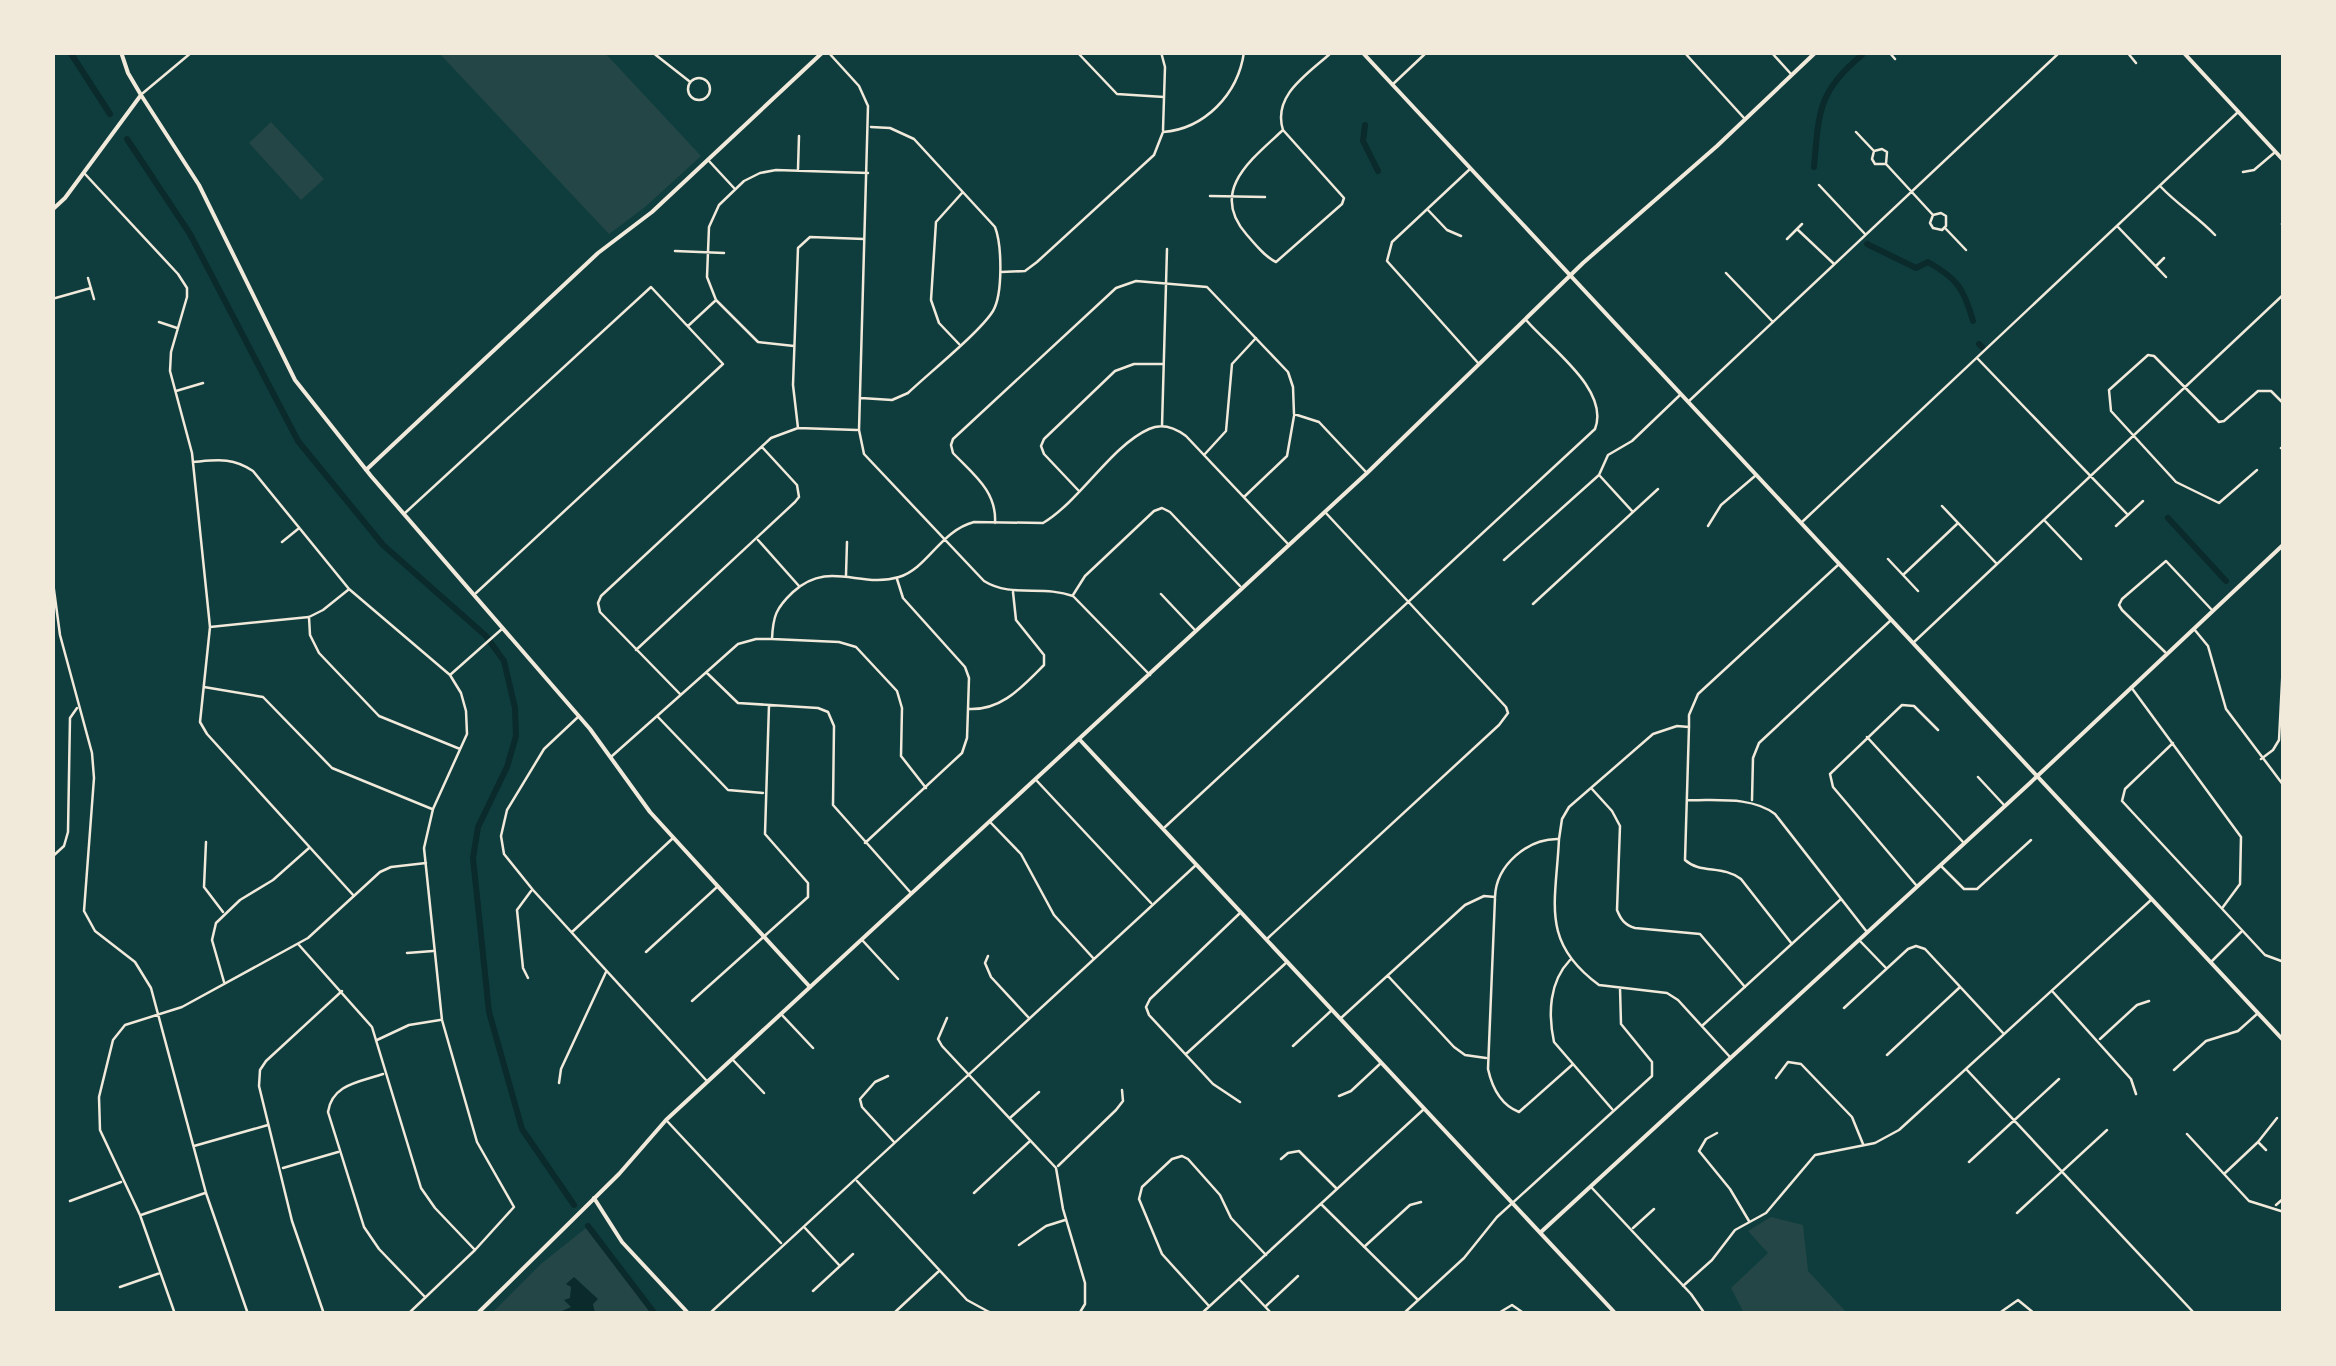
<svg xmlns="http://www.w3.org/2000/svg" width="2336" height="1366" font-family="Helvetica,sans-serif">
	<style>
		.green { fill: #244646 }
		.water { fill: #0a2a2b }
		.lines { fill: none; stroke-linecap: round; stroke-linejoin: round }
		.stream { stroke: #0a2a2b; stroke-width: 2.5 }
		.canal { stroke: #0a2a2b; stroke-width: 6 }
		.minor { stroke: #f1e9da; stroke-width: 2.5 }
		.tertiary { stroke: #f1e9da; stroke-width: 4 }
		.secondary { stroke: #f1e9da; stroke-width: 4 }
	</style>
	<rect width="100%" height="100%" fill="#0f3d3e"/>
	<path class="green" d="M439,53H605L701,156L645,207L609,234Z
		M271,122L324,179L301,200L249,143Z
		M1771,1217L1803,1225L1808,1271L1847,1313H1744L1731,1288L1768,1253L1748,1231Z
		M586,1228L651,1313L491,1314L541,1264Z"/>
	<path class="water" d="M574,1277L598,1299L593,1304L595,1313L560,1312L571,1307L564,1300L570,1298L571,1287L566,1284Z"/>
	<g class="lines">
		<path class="stream" d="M52,885V915
			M52,1313L53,1314"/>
		<path class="canal" d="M70,52L110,114
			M1365,125L1363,141L1378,171
			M127,139L190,234L298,441L383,545L486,636L504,661L515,708L516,736L507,767L478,827L473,858L489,1012L522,1129L574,1205
			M1814,167C1819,113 1817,92 1862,55
			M1867,244L1916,268L1928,262C1958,279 1964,289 1973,321
			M1979,344L1982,347
			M2168,518L2226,581
			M588,1226L655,1314"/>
		<path class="minor" d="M652,52L689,81
			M828,52L859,86L868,106L859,430L864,454L984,581C1011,598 1043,585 1073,596L1150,675
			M1077,52L1117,94L1164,97
			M1161,52L1165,67L1163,130
			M1684,52L1744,118
			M1771,52L1791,74
			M1889,52L1895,59
			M2127,52L2136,63
			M688 89a11 11 0 1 1 22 0a11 11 0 1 1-22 0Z
			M1392,85L1427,52
			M143,93L192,52
			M1283,130L1344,198L1342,204L1276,262C1265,257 1256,245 1247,235C1208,191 1252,159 1283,130C1272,95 1308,74 1332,52
			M1856,132L1873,150
			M709,161L734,188
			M1886,164H1875L1872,159L1874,151L1882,149L1887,152L1886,164L1933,215L1941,213L1946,216V226L1942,230L1933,228L1930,223L1933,215
			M798,169L799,136
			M1470,169L1392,242L1387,261L1479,364
			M2243,172L2254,170L2274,153
			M85,174L178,274L187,288V297L171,352L170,371L192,453L210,627L200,722L207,734L354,896
			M1819,185L1865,234
			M2161,187C2178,205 2198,217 2215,235
			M1210,196L1265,197
			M1428,210L1447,230L1461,236
			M2282,224L2284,222
			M2118,227L2166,277
			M1797,229L1833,263
			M1946,229L1966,250
			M1787,239L1802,224
			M675,251L724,253
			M2157,265L2164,258
			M1001,272L1025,271L1037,262L1154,155L1163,132C1204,129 1238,95 1244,52
			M1726,273L1773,322
			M88,278L94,299
			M52,299L91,288
			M159,322L177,328
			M688,326L715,301
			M959,344L939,323L931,300L936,222L962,193
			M794,346L758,342L716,300L707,277L709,227L719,205L744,181L760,173L776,170L868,173
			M1978,359L2128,515
			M176,391L203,383
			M861,398L892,400L908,393C929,373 980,332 993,311C1003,294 1002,245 995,227L914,139L890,128L871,127
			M1689,401L2060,52
			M1162,426L1167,249
			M798,428L793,385L798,248L810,237L864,239
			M2281,448L2284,446
			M1204,455L1226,431L1232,364L1256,338
			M193,462C217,460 232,457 253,471L349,589L450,675L461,693L466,711L467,734L433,809L424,848L442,1020L477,1142L514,1207L475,1250L408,1314
			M2257,470L2219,503L2176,482L2111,411L2109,390L2148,355L2154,356L2219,422L2224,421L2258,391H2271L2284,404
			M1600,476L1632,511
			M1078,490L1044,454L1041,446L1044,439L1115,371L1134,364H1163
			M1244,497L1287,456L1294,416
			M1942,506L1996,563
			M405,513L651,287L723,364L476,593
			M2045,521L2081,559
			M1802,522L2237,113
			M995,523C997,491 973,474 953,453L951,445L953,439L1116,288L1136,281L1207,287L1288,372L1293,387L1294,414L1319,422L1366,472
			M1708,526L1721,505L1755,476
			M2116,526L2143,501
			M758,540L799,586
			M282,542L298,529
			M1888,559L1918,591
			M1504,560L1599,475L1608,455L1632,441L1680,395
			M52,575L60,635L92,753L94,778L84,911L95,931L135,962L151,988L206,1193L248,1314
			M846,575L847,542
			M1903,575L1957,524
			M897,579L903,598L965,667L969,678L968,709
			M1161,594L1194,629
			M1073,595L1085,576L1154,511L1162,508L1170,512L1240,586
			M1533,604L1658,489
			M309,617L310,635L319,653L379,716L460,749
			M210,627L309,617L323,610L348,590
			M2194,629L2208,646L2226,709L2284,786
			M772,639C773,616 776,608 793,592C829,559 860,589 899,577C928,568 940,531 974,522L1043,523C1080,501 1111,446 1149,429C1162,423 1175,428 1186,436L1289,545
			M1913,643L2284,294
			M636,650L795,502L799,497L797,485L762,447
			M2165,652L2122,610L2119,605L2122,599L2166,561L2211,609
			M707,673L738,703L818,708L828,712L834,726L833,805L911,893
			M450,675L503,628
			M204,687L263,697L332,768L432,809
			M2131,687L2241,837L2240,884L2223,907
			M680,694L600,612L598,603L601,596L771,438L798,428L857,430
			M578,717L544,749L507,810L501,836L504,854L533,890L706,1080
			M658,717L728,790L763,793
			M1689,727L1685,860C1700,874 1723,865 1741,879L1792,944
			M1867,737L1963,842
			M2173,743L2125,789L2122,801L2265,955L2284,962
			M612,756L738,644L756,639H772L839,642L856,647L897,691L902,708L901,756L926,788
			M2261,759L2273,750L2279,740L2284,644
			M1978,777L2004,805
			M1037,781L1151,903
			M1592,789L1612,811L1620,826L1617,910C1621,920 1625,925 1635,928L1700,934L1745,987
			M1687,800C1716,801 1751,796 1775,814L1867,932
			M1752,800L1753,758L1759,743L1890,621
			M991,823L1021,854L1054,915L1094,959
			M1165,827L1595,429C1610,390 1551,349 1527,321
			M1559,839C1556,903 1540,942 1599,985L1667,993L1678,1000L1730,1057
			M206,842L204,887L223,912
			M865,843L962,753L967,738L968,709C1001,711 1021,688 1044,665V655L1016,620L1013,592
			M52,857L64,846L68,832L70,718L77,708
			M1941,866L1964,889H1977L2031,840
			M1916,885L1833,787L1830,774L1902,705L1914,706L1938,730
			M1495,898L1488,1069C1492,1087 1501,1105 1519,1112L1572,1065
			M1239,914L1150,999L1146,1007L1149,1015L1213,1084L1240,1102
			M572,932L672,839
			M1268,938L1499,725L1508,713L1506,707L1325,512
			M863,941L898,979
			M1860,941L1886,968
			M299,945L372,1027L421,1188L435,1208L475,1250
			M646,952L717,887
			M407,953L433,951
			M988,956L985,963L991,977L1029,1018
			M1570,960C1549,982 1548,1014 1554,1042L1612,1109
			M2211,962L2241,932
			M1388,976L1454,1047L1465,1055L1486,1058
			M528,978L523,968L517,910L531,891
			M224,982L212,940L216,923L240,900L273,880L309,848
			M2053,992L2131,1079L2136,1094
			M692,1001L808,897V883L765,834L769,705
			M1844,1008L1908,949L1916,946L1925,949L2003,1033
			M782,1015L813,1048
			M947,1018L938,1039L942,1046L1056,1168L1063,1209L1085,1283V1304L1079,1314
			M1341,1018L1465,905L1484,896L1495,897C1496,865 1528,838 1559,839L1562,819L1569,807L1653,734L1677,726L1689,727V715L1698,694L1838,565
			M1703,1025L1841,899
			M2100,1039L2137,1005L2149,1001
			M377,1040L409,1025L440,1020
			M1293,1046L1332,1010
			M1186,1054L1287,962
			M1887,1055L1959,988
			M733,1060L764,1093
			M1967,1070L2195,1314
			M2174,1070L2206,1041L2238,1031L2257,1014
			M383,1074C360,1082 332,1084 328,1112L364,1227L379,1249L425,1297
			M888,1076L875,1082L860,1099L862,1107L894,1142
			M1776,1078L1788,1062L1801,1064L1852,1117L1863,1144
			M559,1083L561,1069L606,972
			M1339,1096L1351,1091L1381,1063
			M1011,1117L1039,1092
			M667,1121L781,1243
			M1717,1133L1706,1139L1699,1151L1730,1189L1749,1221
			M2187,1134L2249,1201L2284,1212
			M2259,1143L2266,1150
			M194,1146L268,1125
			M1281,1159L1288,1153L1299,1151L1336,1188
			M1969,1162L2059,1079
			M1058,1166L1116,1110L1123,1101L1122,1090
			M283,1168L338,1152
			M2224,1174L2258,1142L2277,1118
			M857,1181L967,1300L989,1312L1001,1314
			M1592,1188L1691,1294L1705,1314
			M974,1193L1030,1141
			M70,1201L121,1182
			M1322,1205L1418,1300
			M2276,1205L2284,1198
			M2017,1213L2107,1130
			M141,1215L205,1193
			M805,1228L840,1266
			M1633,1228L1654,1209
			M1019,1245L1046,1226L1065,1220
			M1364,1247L1410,1205L1421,1202
			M1240,1280L1272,1314
			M1683,1286L1712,1260L1735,1230L1766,1213L1815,1155L1875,1143L1899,1130L2151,900
			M120,1287L160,1273
			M813,1291L853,1254
			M1209,1306L1162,1254L1139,1199L1142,1187L1172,1159L1182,1156L1188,1159L1220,1195L1231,1218L1266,1255
			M1266,1306L1298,1276
			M175,1314L140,1215L100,1130L99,1097L113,1040L125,1025L182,1007L308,938L380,872L391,867L426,863
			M324,1314L292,1221L259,1086L260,1070L266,1061L342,991
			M709,1314L1196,865
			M893,1314L939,1271
			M1201,1314L1424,1109
			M1403,1314L1464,1258L1497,1217L1652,1076V1062L1621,1024L1620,988
			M1497,1314L1512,1305L1525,1314
			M1998,1314L2018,1300L2035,1314"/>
		<path class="tertiary" d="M2183,52L2284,161
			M141,95L199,185L295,380L371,476L590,729L650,812L810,987
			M366,470L598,253L652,212L823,52
			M1080,740L1616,1314
			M594,1198L622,1242L689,1314
			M1541,1232L2030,783L2284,544"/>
		<path class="secondary" d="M1362,52L2284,1041
			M52,210L65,198L141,95L128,73L121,52
			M477,1314L619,1174L666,1120L1367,473L1583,263L1717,146L1816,52"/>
	</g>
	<rect width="2336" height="1366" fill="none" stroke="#f1e9da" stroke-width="110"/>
</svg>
